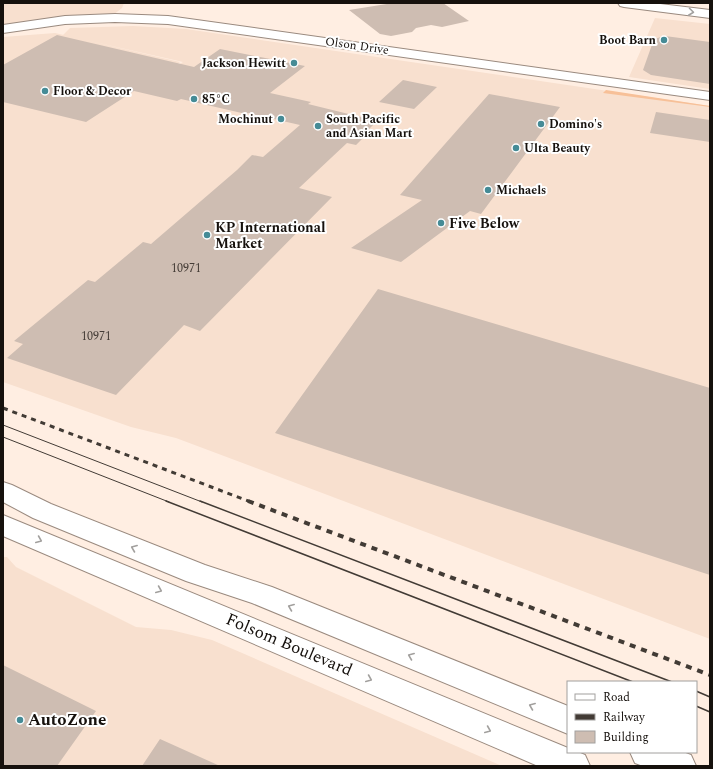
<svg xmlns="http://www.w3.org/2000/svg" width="713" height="769" font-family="Spectral,serif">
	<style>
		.built { fill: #f8e0cf }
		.green { fill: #f7c098 }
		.building { fill: #cebdb2 }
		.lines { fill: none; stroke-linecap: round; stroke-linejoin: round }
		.tertiary-casing { stroke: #9a8a7f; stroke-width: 2 }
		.secondary-casing { stroke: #9a8a7f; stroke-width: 2 }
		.motorway-casing { stroke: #9a8a7f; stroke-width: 2 }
		.tertiary { fill: #fff; fill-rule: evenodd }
		.secondary { fill: #fff; fill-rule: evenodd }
		.motorway { fill: #fff; fill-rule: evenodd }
		.tram-far1 { stroke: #423b35; stroke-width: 1 }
		.tram { stroke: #423b35; stroke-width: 1.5 }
		.rail-far1 { stroke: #423b35; stroke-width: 3; stroke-dasharray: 5 5; stroke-linecap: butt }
		.rail { stroke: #423b35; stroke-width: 4; stroke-dasharray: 6 6; stroke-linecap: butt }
		.oneway { stroke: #a2a09e }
		.poi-dot { fill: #458b96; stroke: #fff; stroke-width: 1.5 }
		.labels { text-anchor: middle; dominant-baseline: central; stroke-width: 4; stroke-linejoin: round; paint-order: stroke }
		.far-poi-label { font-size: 12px; font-weight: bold; fill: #16110d; stroke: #fff; text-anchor: start }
		.far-street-label { font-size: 12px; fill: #16110d; stroke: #fff }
		.number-label { font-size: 12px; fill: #443c36 }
		.poi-label { font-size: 14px; font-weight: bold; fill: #16110d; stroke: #fff; text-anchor: start }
		.near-street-label { font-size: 17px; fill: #16110d; stroke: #fff }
		.near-poi-label { font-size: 17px; font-weight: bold; fill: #16110d; stroke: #fff; text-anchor: start }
	</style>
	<rect width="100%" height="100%" fill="#ffeee2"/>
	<path class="built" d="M3,3H124L122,8L113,15L3,26Z
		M655,18L710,24V89L629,77Z
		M133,26L186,29L710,106V639L176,438L131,427L3,382V37L55,33L180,62L173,68L183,62L63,35L70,28Z
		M3,557H7L16,567L136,627L171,630L212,640L502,766H3Z"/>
	<path class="green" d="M606,90L710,106V107L603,93Z"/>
	<path class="building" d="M393,3H443L469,21L442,27L431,25L416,28L412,32L391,36L380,34L349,10Z
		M57,35L194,67L220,49L305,66L270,93L311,102L308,104L377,121L366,132L368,133L356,145L347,143L299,188L332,197L200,331L184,325L116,395L7,358L23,344L14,341L88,280L95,282L143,242L151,244L237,170L252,155L263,157L300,125L248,113L246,114L181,99L177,101L134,91L86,122L3,102V65Z
		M665,36L710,42V84L651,75L643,70L654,39Z
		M403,80L437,87L414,109L379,102Z
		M489,94L560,107L481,214L470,211L401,262L351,248L422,200L400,195Z
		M656,112L710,120V142L650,133Z
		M378,289L710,388V575L275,433Z
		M3,665L96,711L57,766H3Z
		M160,739L220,766H142Z"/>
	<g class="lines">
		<defs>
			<path id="tertiary" d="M115,14L168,16L710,92V100L168,24L115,22L65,24L3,33V25L65,16Z"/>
			<path id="secondary" d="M3,482L12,485L51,504L205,565L272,587L568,706V734L252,603L186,581L33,518L3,502Z
				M3,515L568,748V752H578L585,755L590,766H538L3,536Z
				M630,752H683L691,755L696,766H643L635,763Z"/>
			<path id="motorway" d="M618,3H652L710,10V18L624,7L620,6Z"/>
		</defs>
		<use href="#tertiary" class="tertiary-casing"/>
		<use href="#secondary" class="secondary-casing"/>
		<use href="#motorway" class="motorway-casing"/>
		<use href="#tertiary" class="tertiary"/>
		<use href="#secondary" class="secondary"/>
		<use href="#motorway" class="motorway"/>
		<path class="tram-far1" d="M3,425L202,502
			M3,437L169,502"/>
		<path class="tram" d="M166,501L633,682
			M200,501L672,682
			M696,691L710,697
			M696,706L710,712"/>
		<path class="rail-far1" d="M3,408L251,502"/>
		<path class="rail" d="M248,501L710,675"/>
	</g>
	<defs><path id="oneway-chevron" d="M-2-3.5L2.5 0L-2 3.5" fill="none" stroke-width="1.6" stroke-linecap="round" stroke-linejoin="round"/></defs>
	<g class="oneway">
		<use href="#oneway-chevron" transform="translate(691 12) rotate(7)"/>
		<use href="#oneway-chevron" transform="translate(39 540) rotate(23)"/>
		<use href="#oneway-chevron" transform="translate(134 548) rotate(-158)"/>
		<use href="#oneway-chevron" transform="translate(159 590) rotate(23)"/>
		<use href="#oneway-chevron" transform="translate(291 607) rotate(-158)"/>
		<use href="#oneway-chevron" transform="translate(411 656) rotate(-158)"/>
		<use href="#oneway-chevron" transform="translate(369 679) rotate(23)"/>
		<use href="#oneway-chevron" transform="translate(532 706) rotate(-158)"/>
		<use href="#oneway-chevron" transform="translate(488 730) rotate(23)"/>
	</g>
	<g class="poi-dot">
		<circle cx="664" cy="40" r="4"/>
		<circle cx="294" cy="63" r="4"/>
		<circle cx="45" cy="91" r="4"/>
		<circle cx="194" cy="99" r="4"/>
		<circle cx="281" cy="119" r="4"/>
		<circle cx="541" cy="124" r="4"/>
		<circle cx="318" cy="126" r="4"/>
		<circle cx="516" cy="148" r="4"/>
		<circle cx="488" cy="190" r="4"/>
		<circle cx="441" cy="223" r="4"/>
		<circle cx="207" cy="235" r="4"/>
		<circle cx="20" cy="720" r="4"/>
	</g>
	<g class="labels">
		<g class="far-poi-label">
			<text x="656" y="40" text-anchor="end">Boot Barn</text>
			<text x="286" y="63" text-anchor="end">Jackson Hewitt</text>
			<text x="53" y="91">Floor &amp; Decor</text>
			<text x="202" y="99">85°C</text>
			<text x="273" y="119" text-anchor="end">Mochinut</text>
			<text x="326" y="119">South Pacific<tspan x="326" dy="14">and Asian Mart</tspan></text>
			<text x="549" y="124">Domino's</text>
			<text x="524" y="148">Ulta Beauty</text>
			<text x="496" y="190">Michaels</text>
		</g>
		<g class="far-street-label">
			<text transform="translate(357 46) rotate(8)">Olson Drive</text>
		</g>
		<g class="number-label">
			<text x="186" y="268">10971</text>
			<text x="96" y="336">10971</text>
		</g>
		<g class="poi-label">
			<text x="449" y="223">Five Below</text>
			<text x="215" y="227">KP International<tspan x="215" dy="16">Market</tspan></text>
		</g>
		<g class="near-street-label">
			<text transform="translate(289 645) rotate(23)">Folsom Boulevard</text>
		</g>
		<g class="near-poi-label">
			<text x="28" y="720">AutoZone</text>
		</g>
	</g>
	<rect width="713" height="769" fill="none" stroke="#16110d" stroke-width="8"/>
	<rect x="567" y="681" width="130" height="72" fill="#ffffff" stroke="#a2a09e"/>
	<rect x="575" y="694" width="20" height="6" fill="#ffffff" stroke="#a2a09e"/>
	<text x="603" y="701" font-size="12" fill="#16110d">Road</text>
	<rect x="575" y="714" width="20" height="6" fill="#423b35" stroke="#a2a09e"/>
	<text x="603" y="721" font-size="12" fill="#16110d">Railway</text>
	<rect x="575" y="731" width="20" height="12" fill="#cebdb2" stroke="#a2a09e"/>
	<text x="603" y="741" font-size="12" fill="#16110d">Building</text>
</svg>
